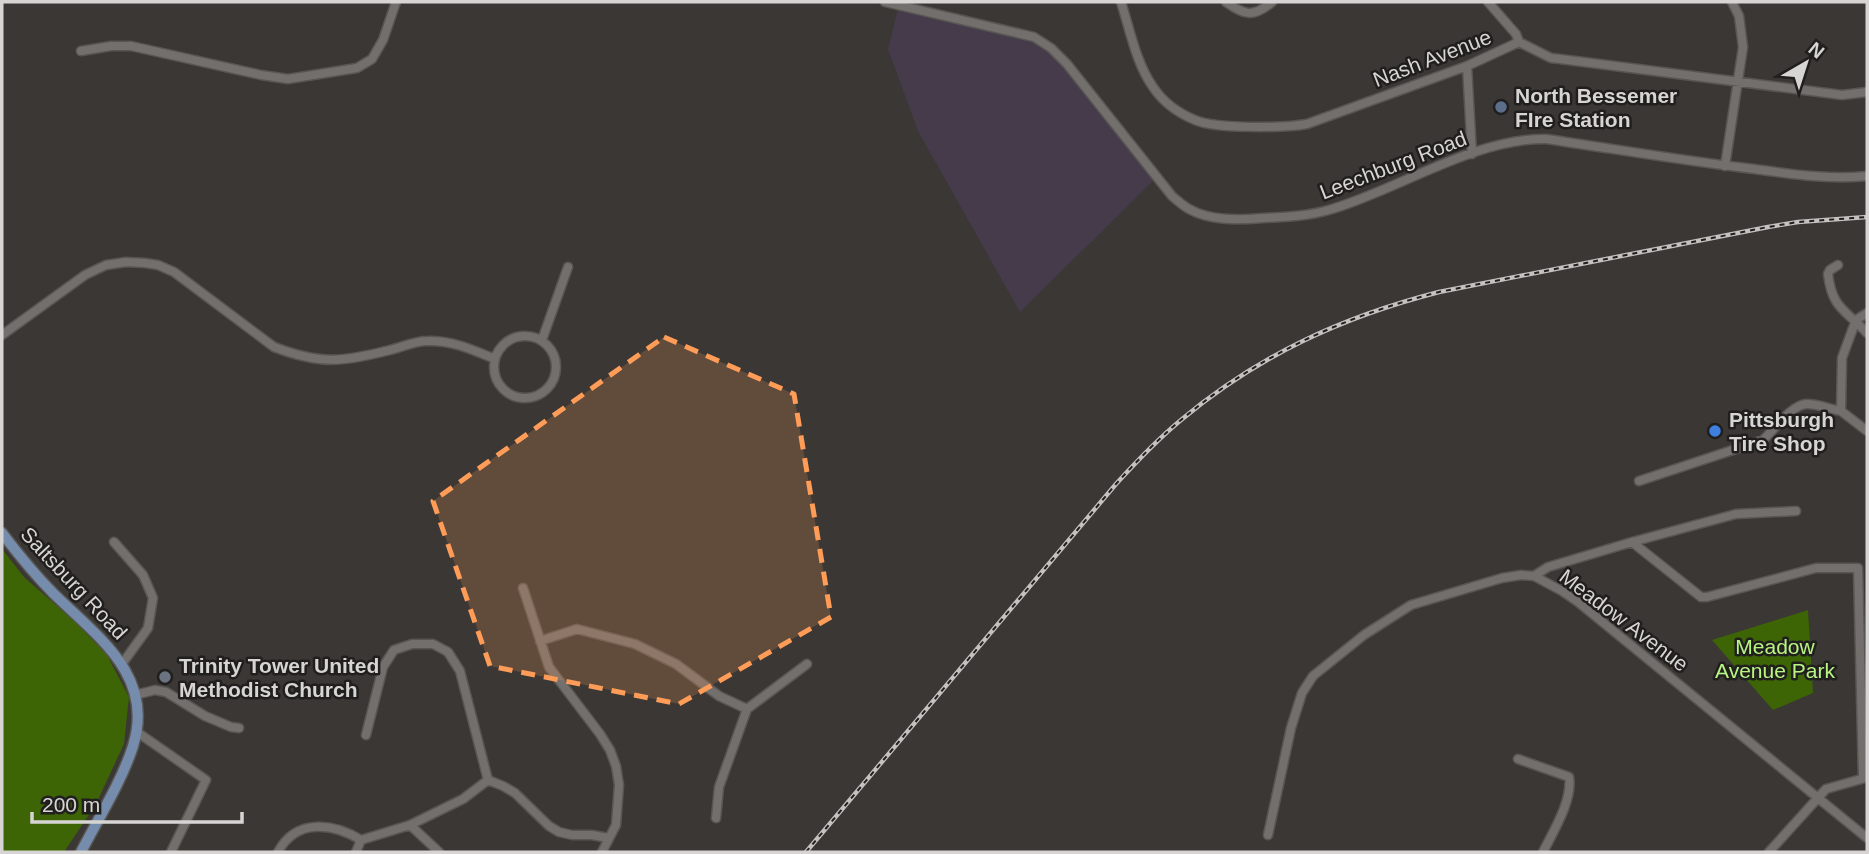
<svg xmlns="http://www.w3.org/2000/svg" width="1869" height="854" font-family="Helvetica,sans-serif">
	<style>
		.industrial { fill: #453b4b }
		.green { fill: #3d6506 }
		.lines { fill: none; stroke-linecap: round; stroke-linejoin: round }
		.minor-casing { stroke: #585653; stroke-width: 11 }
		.major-casing { stroke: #585653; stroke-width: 13 }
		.minor { stroke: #726f6c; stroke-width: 8 }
		.major { stroke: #768cac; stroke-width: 10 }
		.rail-casing { stroke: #c4c1bf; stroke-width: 4.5 }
		.rail { stroke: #201f1e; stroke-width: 2; stroke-dasharray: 5; stroke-linecap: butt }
		.marked { fill: #fe9c58; fill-opacity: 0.2; stroke: #fe9c58; stroke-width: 5; stroke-dasharray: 14 9; stroke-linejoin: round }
		.service-dot { fill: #5c6f8a; stroke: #201f1e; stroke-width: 2.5 }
		.shop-dot { fill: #3f7fe0; stroke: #201f1e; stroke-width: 2.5 }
		.worship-dot { fill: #6b7280; stroke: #201f1e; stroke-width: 2.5 }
		.labels { text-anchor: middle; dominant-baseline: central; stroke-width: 5; stroke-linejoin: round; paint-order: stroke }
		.street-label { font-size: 21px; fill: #d7d5d3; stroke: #201f1e }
		.poi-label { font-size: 21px; font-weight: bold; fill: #d7d5d3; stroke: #201f1e; text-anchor: start }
		.park-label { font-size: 21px; fill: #b9f483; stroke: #201f1e }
	</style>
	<rect width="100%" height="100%" fill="#3a3734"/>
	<path class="industrial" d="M899,5L1043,43L1067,64L1157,177L1020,312L918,131L888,49Z"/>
	<path class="green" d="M2,549L24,577L74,621L107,655L129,697L124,744L96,804L64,852H2Z
		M1808,610L1813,693L1773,710L1712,640Z"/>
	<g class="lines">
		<defs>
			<path id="minor" d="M885,2L1034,37L1051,48L1067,64L1172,196C1177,200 1183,206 1189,209C1210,221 1239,220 1263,218C1286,217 1310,216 1332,209C1399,189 1475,138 1546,139C1615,149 1685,161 1754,169C1792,174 1829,180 1867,176
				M1121,2C1130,30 1136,63 1153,87C1163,102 1178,113 1195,120C1215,129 1284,128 1307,124L1467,66L1519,42L1551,58L1560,59L1842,95L1867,92
				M1226,2C1244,15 1253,18 1272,2
				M1488,2L1516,34L1519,42
				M81,51L111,46H131L261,75L288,79L357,68L372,59L383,40L396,2
				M1467,66L1472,154
				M1725,166L1743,47L1739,16L1732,2
				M1838,265L1830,270L1828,274C1832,309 1846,310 1867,333
				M1867,313L1856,320L1842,358L1841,411L1867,431
				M2,335L85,275L106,265L126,262L145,263L158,265L174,272L274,347C321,365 343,362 390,350C402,347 415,341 427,341C452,340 473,350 495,359
				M494 367a31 31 0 1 1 62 0a31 31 0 1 1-62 0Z
				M542,340L568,267
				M1639,481L1763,440C1774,430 1792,404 1807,404C1818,404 1830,409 1841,411
				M114,542L143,575L153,598L148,628L122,664
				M1632,542L1701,597H1707L1816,568H1858L1863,777
				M1534,576L1548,567L1632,542L1736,514L1796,511
				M523,588L549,667L600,734L610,750L616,766L619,785L616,825L602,852
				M540,641L577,629L635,644L676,664L719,696L747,709
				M135,695L155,690L166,692L205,716L231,727L239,728
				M747,709L807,664
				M137,732L206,780L171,852
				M1518,759L1569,777C1573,800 1553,832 1543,852
				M488,780L503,786L515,793L549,826L559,832L572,835H592L608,838
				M716,818L719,787L747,709
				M410,825L439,852
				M1268,835L1291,728L1302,693L1313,676L1364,635L1411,605L1502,578L1521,575L1534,576L1562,591L1578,602L1867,838
				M278,852C296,818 333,823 361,840L410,825L463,799L488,780L460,671L448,652L433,644H412L394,650L383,667L366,735
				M356,852L361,840
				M1769,852L1826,789L1865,778"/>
			<path id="major" d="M2,533C18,554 35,575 54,594C98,637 155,676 133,746C122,781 98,819 81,852"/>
		</defs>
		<use href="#minor" class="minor-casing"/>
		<use href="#major" class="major-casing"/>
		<use href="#minor" class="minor"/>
		<use href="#major" class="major"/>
		<defs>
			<path id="rail" d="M806,852L1116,484C1137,461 1158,439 1181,420C1259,355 1342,317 1439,292L1768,227L1798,222L1867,217"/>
		</defs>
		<use href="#rail" class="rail-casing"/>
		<use href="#rail" class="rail"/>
	</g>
	<path class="marked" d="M664,337L794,394L831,617L679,704L490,666L433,501Z"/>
	<circle class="service-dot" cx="1501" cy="107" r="7"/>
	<circle class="shop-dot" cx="1715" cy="431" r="7"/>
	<circle class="worship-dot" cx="165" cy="677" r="7"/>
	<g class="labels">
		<g class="street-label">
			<text transform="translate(1432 58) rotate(-21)">Nash Avenue</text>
			<text transform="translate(1393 165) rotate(-21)">Leechburg Road</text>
			<text transform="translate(74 583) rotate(47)">Saltsburg Road</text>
			<text transform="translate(1624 620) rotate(37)">Meadow Avenue</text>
		</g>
		<g class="poi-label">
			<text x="1515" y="95">North Bessemer<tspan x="1515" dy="24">FIre Station</tspan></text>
			<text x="1729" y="419">Pittsburgh<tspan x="1729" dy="24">Tire Shop</tspan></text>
			<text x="179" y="665">Trinity Tower United<tspan x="179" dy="24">Methodist Church</tspan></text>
		</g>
		<g class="park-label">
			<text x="1775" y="646">Meadow<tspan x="1775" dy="24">Avenue Park</tspan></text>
		</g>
	</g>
	<rect width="1869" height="854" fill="none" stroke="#d7d5d3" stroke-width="7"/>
	<g transform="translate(1806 63) rotate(39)" stroke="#201f1e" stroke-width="5" paint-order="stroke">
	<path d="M0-5L12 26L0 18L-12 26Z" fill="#d7d5d3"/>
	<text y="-10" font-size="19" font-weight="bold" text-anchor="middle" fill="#d7d5d3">N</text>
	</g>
	<path d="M32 812v10h210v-10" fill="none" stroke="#d7d5d3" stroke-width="3.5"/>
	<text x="42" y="812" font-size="21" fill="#d7d5d3" stroke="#201f1e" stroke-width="5" paint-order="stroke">200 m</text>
</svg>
